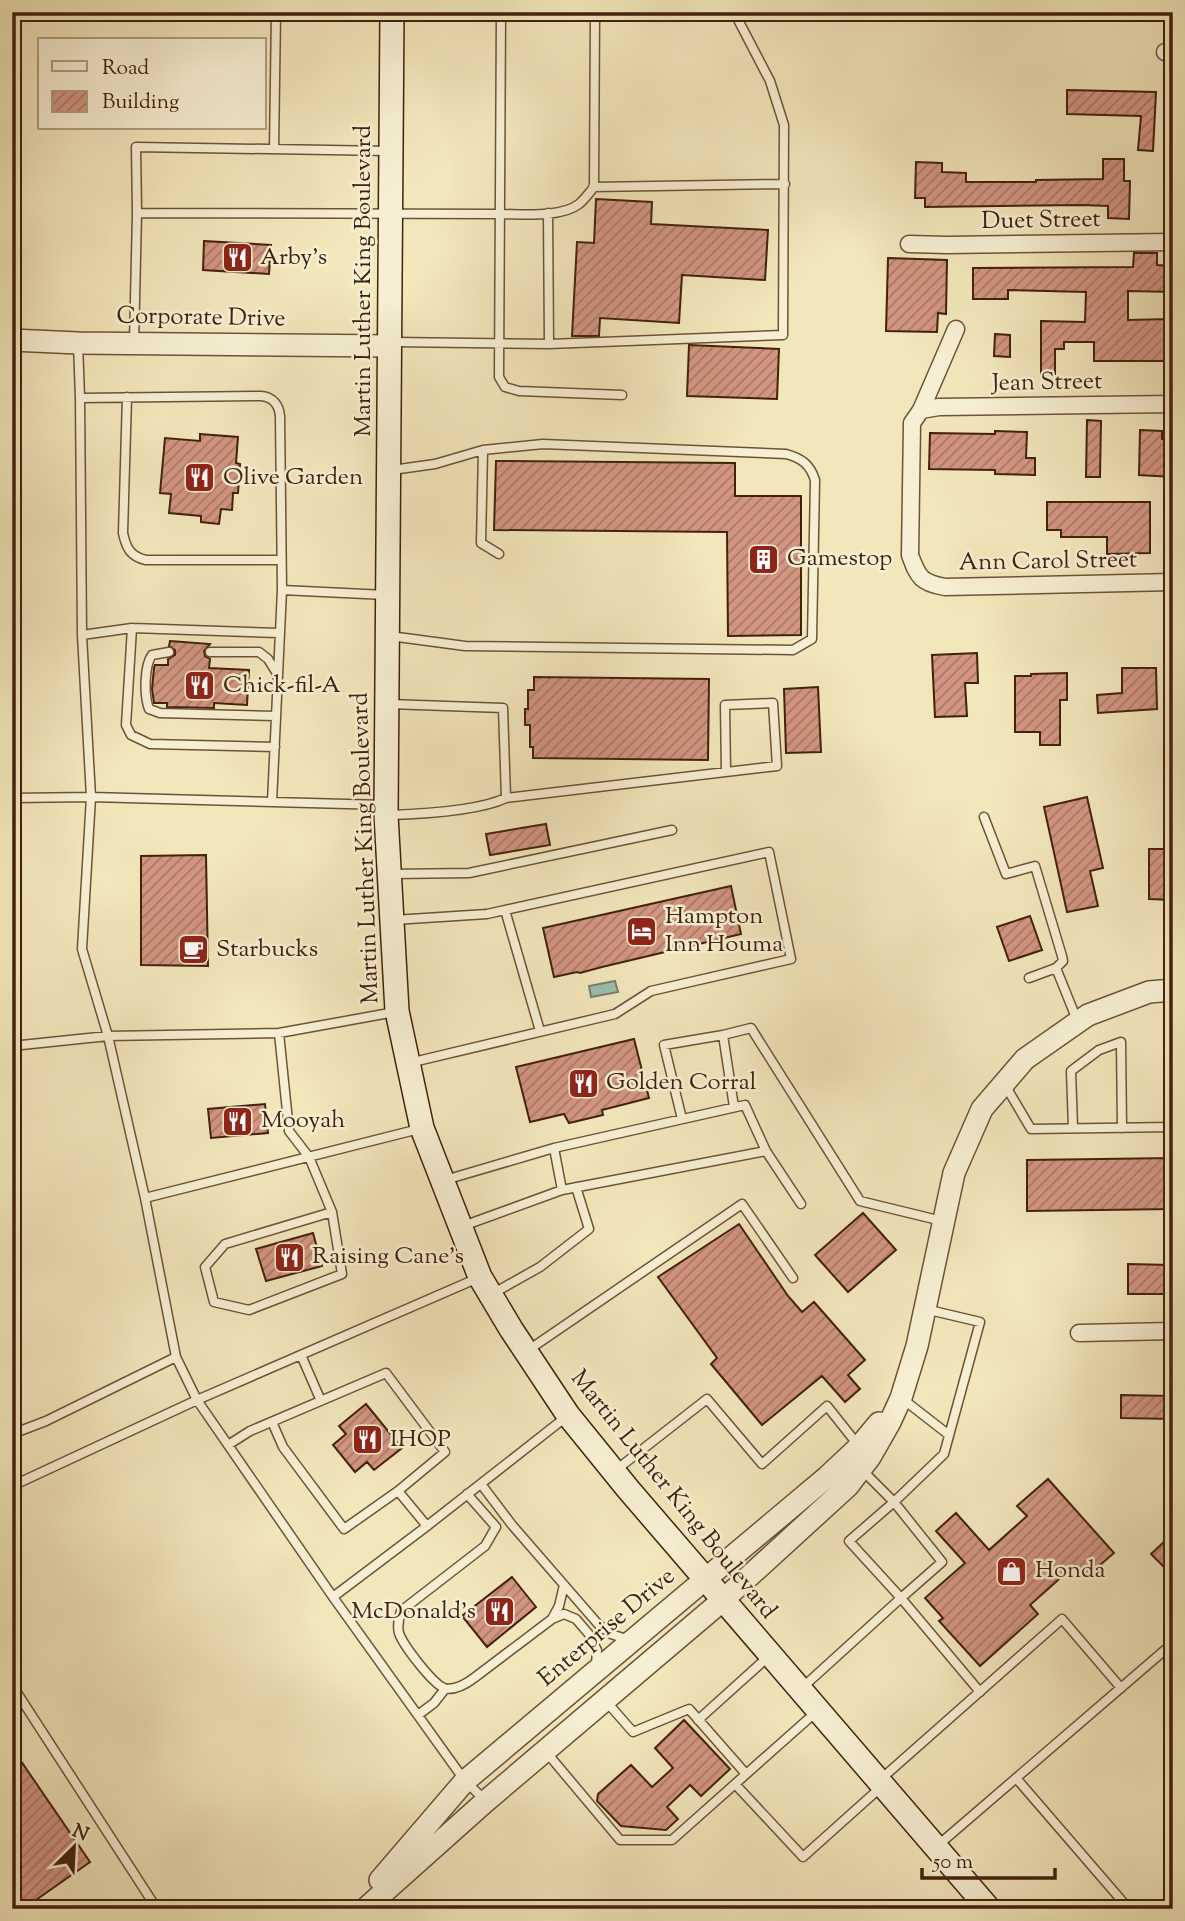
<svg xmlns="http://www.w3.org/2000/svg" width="1185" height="1921" font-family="'Sorts Mill Goudy',serif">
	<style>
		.water { fill: #9bc0ae; stroke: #77806e; stroke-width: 2 }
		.building { fill: url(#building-hatch); stroke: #42210d; stroke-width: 2 }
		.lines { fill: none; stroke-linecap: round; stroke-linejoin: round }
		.service-casing { stroke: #6e5238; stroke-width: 11 }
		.minor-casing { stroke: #6e5238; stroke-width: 19 }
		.tertiary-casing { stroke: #6e5238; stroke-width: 24 }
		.secondary-casing { stroke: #42210d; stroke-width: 26 }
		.service { stroke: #f7efd3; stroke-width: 8 }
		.minor { stroke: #f7efd3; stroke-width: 16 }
		.tertiary { stroke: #f7efd3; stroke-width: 21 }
		.secondary { stroke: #f7efd3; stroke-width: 23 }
		.labels { text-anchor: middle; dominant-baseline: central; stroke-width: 5; stroke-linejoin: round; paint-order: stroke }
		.street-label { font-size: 24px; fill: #42210d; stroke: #f7efd3 }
		.poi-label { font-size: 24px; fill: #42210d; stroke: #f7efd3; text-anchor: start }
	</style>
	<defs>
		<pattern id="building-hatch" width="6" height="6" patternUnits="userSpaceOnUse" patternTransform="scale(1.75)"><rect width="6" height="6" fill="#d29581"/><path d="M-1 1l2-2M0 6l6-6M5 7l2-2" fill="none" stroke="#ac7968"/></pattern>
	</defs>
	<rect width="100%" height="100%" fill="#f2e6bb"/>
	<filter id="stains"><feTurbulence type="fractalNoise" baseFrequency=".00286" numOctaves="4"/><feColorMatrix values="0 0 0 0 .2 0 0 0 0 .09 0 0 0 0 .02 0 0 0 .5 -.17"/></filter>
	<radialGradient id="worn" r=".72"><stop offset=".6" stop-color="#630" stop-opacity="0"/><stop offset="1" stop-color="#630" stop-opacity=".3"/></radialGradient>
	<path class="water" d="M615,981L618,992L591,997L589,986Z"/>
	<path class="building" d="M1067,90L1156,92L1153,151L1138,150L1141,116L1067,114Z
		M1103,159H1124V181H1130L1129,219L1108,218V206L1083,205L925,207V198H915L916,162L942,163V172L966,173V182H1036V180L1103,179Z
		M596,199L652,202L651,224L768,230L765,280L682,275L679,323L600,318L599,336H572L577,242L594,243Z
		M204,241L271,245L269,274L203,270Z
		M1134,253H1157V265L1173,266V292L1128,291V320L1170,319L1171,361H1094V342H1064V349H1055V374H1041V321L1085,322L1086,292L1008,290V299H973V268L1133,267Z
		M888,258L947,260L946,314L938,313L937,332L886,331Z
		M995,334L1010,335V357L994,356Z
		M689,345L779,349L777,399L687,396Z
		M1087,420L1101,421L1100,477H1086Z
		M1140,430L1162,431V439H1173V477L1139,475Z
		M995,431L1027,432L1026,458H1035V475L995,474V470L929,469L930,433L995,434Z
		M200,434L238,437L236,463L240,464L238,493H233L232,510L221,509L219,524L201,522V516L169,513L171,494L160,493L165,438L200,441Z
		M496,461L735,463V496H801V635L728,636L727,532L494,530Z
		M1047,502H1150V553L1107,554V537H1061V530H1047Z
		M170,641L210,644L204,651L205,656L210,659L209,668L249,670L247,705L214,703V708L167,707V703H154L152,689L154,668L155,665H168V659L175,655V650L169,646Z
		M977,653L978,683H965L967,716L935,717L932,655Z
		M1122,668H1156L1157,709L1098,713L1097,695L1122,693Z
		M1067,673V700H1060V745H1040V732H1015V676H1031V674Z
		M534,677L709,679L708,760L533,758V747H530V725H525V709H528V690H534Z
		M818,687L821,752L786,753L784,689Z
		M1087,797L1103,868L1090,871L1098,906L1067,912L1044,807Z
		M546,824L550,845L490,855L486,834Z
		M1149,849H1173V900L1149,899Z
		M206,855L208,966L141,965V856Z
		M731,886L741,934L602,967L580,973L577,972L554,977L543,928Z
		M1030,916L1042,950L1009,961L997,927Z
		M634,1039L649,1098L602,1110L603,1115L569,1123L564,1114L530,1122L516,1067Z
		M265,1104L268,1133L211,1138L208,1109Z
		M1173,1158V1209L1027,1211V1160Z
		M863,1213L896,1250L848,1292L815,1255Z
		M739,1224L788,1296L802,1312L814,1302L865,1360L848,1375L860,1389L845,1402L822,1376L762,1425L711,1364L717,1358L658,1277Z
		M313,1233L322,1266L266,1281L256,1249Z
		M1128,1264L1170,1265V1294H1128Z
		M1121,1395L1173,1396V1419L1121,1418Z
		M366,1404L402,1448L374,1470L367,1462L355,1472L333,1445L346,1434L339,1426Z
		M1048,1479L1114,1553L1086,1577L1075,1565L1030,1605L1038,1614L980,1666L939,1621L943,1618L925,1598L965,1563L936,1531L956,1513L989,1550L1027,1516L1017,1506Z
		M1166,1540L1173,1547V1576L1151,1554Z
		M512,1577L536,1607L487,1647L462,1616Z
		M684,1720L730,1769L701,1796L690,1785L667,1807L678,1819L666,1830L621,1826L597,1801L598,1794L631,1765L652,1787L673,1768L655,1748Z
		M12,1748L90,1862L23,1909H12Z"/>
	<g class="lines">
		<defs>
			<path id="service" d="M501,12L499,377L505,387L519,391L622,395
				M12,45L13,12
				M274,149L276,12
				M593,187L785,184
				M137,213L136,147L389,151
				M548,213L549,344
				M393,342L549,344L783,335L784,125L770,81L734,12
				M78,343L80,398L82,635L91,797L82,949L108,1036L145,1198L176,1357L197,1400L333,1597L465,1781L486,1801
				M134,343L137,213L500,214C522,214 561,218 579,204C585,199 589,193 594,187L595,12
				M127,397L123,533C126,548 131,557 146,560H281
				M80,398L261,396C273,397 279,405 280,416L282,590L272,802
				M483,450L481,543L499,554
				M282,590L386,595
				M132,628L126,725L131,735L150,744L275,747
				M82,635L132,628L279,633
				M390,636L465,646L793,650L812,639L815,480C810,464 801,458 786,454L543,444L483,450L435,464L392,470
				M169,652L152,655C144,666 144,696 149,709L160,713L276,716
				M210,652H259L268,659L278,675
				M389,704L503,708L506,798C478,811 421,814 389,815
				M12,798L91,797L384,805
				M506,798L777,766L773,703L725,705L726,772
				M984,817L1006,874L1035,866L1062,956L1063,961L1056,968
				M392,874L469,873L672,830
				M505,910L540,1031
				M394,920L487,914L769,852L791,959L651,991L615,1014L409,1063
				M1029,978L1056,968L1077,1020
				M279,1033L289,1131L309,1157L332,1212L342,1274L249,1310L214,1302L205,1267L225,1244L332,1212
				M723,1035L751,1028L860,1201L942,1221
				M12,1046L108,1036L279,1033L395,1012
				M1005,1085L1031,1129L1173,1127
				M682,1119L664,1045L723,1035L734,1107
				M1073,1128L1071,1071L1099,1050L1121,1042L1122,1128
				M554,1148L562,1190
				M766,1151L801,1204
				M445,1180L554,1148L745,1105L766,1151L562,1190L463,1226
				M145,1198L419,1129
				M492,1294L540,1267L589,1229L576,1187
				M527,1351L742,1204L793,1278
				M301,1355L321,1401
				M904,1400L949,1435
				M272,1422L283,1447L344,1529L398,1491
				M12,1434L46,1421L176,1357
				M228,1445L250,1431L386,1373L445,1452L398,1491L427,1526
				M861,1469L894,1502L849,1541L901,1598L942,1562L894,1502L944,1454L980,1322L925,1309
				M616,1470L707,1399L762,1464L827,1406L858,1445
				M481,1484L512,1525L598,1624L611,1634L629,1640
				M12,1486L197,1400L478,1278
				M467,1494L496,1527L485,1546L401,1611C399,1619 397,1625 399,1633C403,1645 432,1683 444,1688C455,1691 466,1684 474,1678L552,1619L559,1606L564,1585
				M333,1597L427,1526L566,1417
				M552,1619L564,1614L576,1619L588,1633L597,1650L596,1666
				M12,1685L157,1909
				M803,1687L901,1598L980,1692
				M605,1700L633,1732L689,1709L746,1774
				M418,1715L434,1703L445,1689
				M698,1720L769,1656
				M547,1753L620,1840H672L816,1712
				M1016,1778L1129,1909
				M881,1779L1062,1619L1121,1688
				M735,1784L803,1857L880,1788
				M936,1847L1173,1643"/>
			<path id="minor" d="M1165,52H1173
				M909,244L947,245L1173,242
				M956,329L921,410L912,423L910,555C918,577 921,583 945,587L1173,582
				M921,410L939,407L1173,404
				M1079,1333L1173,1331"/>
			<path id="tertiary" d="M12,340L78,343L390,346
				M380,1880L465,1781L827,1477L859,1447L879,1423
				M365,1909L486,1801L723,1600L848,1486L870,1457L890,1422L901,1398L917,1346L954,1173L982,1109L1025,1059L1088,1015L1149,992L1173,990"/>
			<path id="secondary" d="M392,12L386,815L397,1011L422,1128L480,1277L511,1329L568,1415L628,1489L989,1909"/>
		</defs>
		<use href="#service" class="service-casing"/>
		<use href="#minor" class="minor-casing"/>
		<use href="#tertiary" class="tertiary-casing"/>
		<use href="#secondary" class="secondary-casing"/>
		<use href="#service" class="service"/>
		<use href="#minor" class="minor"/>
		<use href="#tertiary" class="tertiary"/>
		<use href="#secondary" class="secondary"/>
	</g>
	<defs>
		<symbol id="restaurant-square" viewBox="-11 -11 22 22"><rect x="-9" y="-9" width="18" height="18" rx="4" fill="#8f2418" stroke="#f7efd3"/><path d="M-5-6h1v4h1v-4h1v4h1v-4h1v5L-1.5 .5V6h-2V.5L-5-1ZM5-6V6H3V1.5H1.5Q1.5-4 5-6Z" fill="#fff"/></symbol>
		<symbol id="building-square" viewBox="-11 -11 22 22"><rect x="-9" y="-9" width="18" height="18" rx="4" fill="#8f2418" stroke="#f7efd3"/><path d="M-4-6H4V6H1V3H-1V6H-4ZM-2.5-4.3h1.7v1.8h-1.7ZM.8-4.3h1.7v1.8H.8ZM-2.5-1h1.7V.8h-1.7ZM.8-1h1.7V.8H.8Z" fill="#fff"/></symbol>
		<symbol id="hotel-square" viewBox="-11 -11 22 22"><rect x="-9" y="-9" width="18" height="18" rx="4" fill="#8f2418" stroke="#f7efd3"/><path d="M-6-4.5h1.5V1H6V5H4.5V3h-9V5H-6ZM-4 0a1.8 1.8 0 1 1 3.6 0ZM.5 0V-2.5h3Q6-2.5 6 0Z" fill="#fff"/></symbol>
		<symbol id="cafe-square" viewBox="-11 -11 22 22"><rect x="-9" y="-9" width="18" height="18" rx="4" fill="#8f2418" stroke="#f7efd3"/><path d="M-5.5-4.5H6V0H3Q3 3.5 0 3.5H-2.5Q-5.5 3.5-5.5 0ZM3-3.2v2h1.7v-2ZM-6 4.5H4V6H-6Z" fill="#fff"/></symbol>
		<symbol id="shop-square" viewBox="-11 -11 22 22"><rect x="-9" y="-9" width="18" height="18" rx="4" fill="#8f2418" stroke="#f7efd3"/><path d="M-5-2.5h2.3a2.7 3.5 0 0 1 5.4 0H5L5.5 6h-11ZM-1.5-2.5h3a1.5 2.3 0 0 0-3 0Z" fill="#fff"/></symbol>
	</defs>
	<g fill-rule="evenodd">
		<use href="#restaurant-square" x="220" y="240" width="35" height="35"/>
		<use href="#restaurant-square" x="182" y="460" width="35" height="35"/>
		<use href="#building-square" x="746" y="542" width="35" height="35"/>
		<use href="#restaurant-square" x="182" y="668" width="35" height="35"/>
		<use href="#hotel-square" x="624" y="914" width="35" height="35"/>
		<use href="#cafe-square" x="176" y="932" width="35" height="35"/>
		<use href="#restaurant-square" x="566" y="1066" width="35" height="35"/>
		<use href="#restaurant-square" x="220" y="1104" width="35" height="35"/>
		<use href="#restaurant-square" x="272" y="1240" width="35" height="35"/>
		<use href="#restaurant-square" x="350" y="1422" width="35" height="35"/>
		<use href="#shop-square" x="994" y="1554" width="35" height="35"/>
		<use href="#restaurant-square" x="482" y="1594" width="35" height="35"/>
	</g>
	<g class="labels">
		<g class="street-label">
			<text transform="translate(1041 221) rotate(-1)">Duet Street</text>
			<text transform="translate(364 281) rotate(-90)">Martin Luther King Boulevard</text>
			<text transform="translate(201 318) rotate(1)">Corporate Drive</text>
			<text transform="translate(1047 383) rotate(-1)">Jean Street</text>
			<text transform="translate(1048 562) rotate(-1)">Ann Carol Street</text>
			<text transform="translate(366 848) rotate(-92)">Martin Luther King Boulevard</text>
			<text transform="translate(673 1495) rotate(51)">Martin Luther King Boulevard</text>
			<text transform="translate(607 1628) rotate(-40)">Enterprise Drive</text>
		</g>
		<g class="poi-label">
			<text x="260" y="258">Arby's</text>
			<text x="223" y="478">Olive Garden</text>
			<text x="787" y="559">Gamestop</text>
			<text x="223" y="686">Chick-fil-A</text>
			<text x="665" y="917">Hampton<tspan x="665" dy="28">Inn Houma</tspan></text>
			<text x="216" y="950">Starbucks</text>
			<text x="606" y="1083">Golden Corral</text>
			<text x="261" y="1121">Mooyah</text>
			<text x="312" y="1257">Raising Cane's</text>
			<text x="390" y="1440">IHOP</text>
			<text x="1035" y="1571">Honda</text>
			<text x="476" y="1612" text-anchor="end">McDonald's</text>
		</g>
	</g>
	<rect width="1185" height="1921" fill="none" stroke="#f2e6bb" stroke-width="42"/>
	<rect x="14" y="14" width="1157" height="1893" fill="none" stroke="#42210d" stroke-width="3.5"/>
	<rect x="21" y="21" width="1143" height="1879" fill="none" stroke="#42210d" stroke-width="2"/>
	<rect x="38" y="38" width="228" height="91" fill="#f7efd3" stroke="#af9d84" stroke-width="2"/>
	<rect x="52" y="61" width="35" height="10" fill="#f7efd3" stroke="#af9d84" stroke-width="2"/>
	<text x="102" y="74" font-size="21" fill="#42210d">Road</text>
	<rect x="52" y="91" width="35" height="21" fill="url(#building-hatch)" stroke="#af9d84" stroke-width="2"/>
	<text x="102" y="108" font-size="21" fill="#42210d">Building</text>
	<g transform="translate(74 1847) rotate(24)" stroke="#f7efd3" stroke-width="5" paint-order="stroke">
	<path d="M0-5L12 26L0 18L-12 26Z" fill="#42210d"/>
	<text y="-10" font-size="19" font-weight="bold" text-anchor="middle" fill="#42210d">N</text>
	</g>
	<path d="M922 1868v10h133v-10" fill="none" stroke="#42210d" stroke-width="3.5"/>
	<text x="933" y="1868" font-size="21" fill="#42210d" stroke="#f7efd3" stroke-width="5" paint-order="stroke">50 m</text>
	<rect width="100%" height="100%" filter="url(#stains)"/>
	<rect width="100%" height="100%" fill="url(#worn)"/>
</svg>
